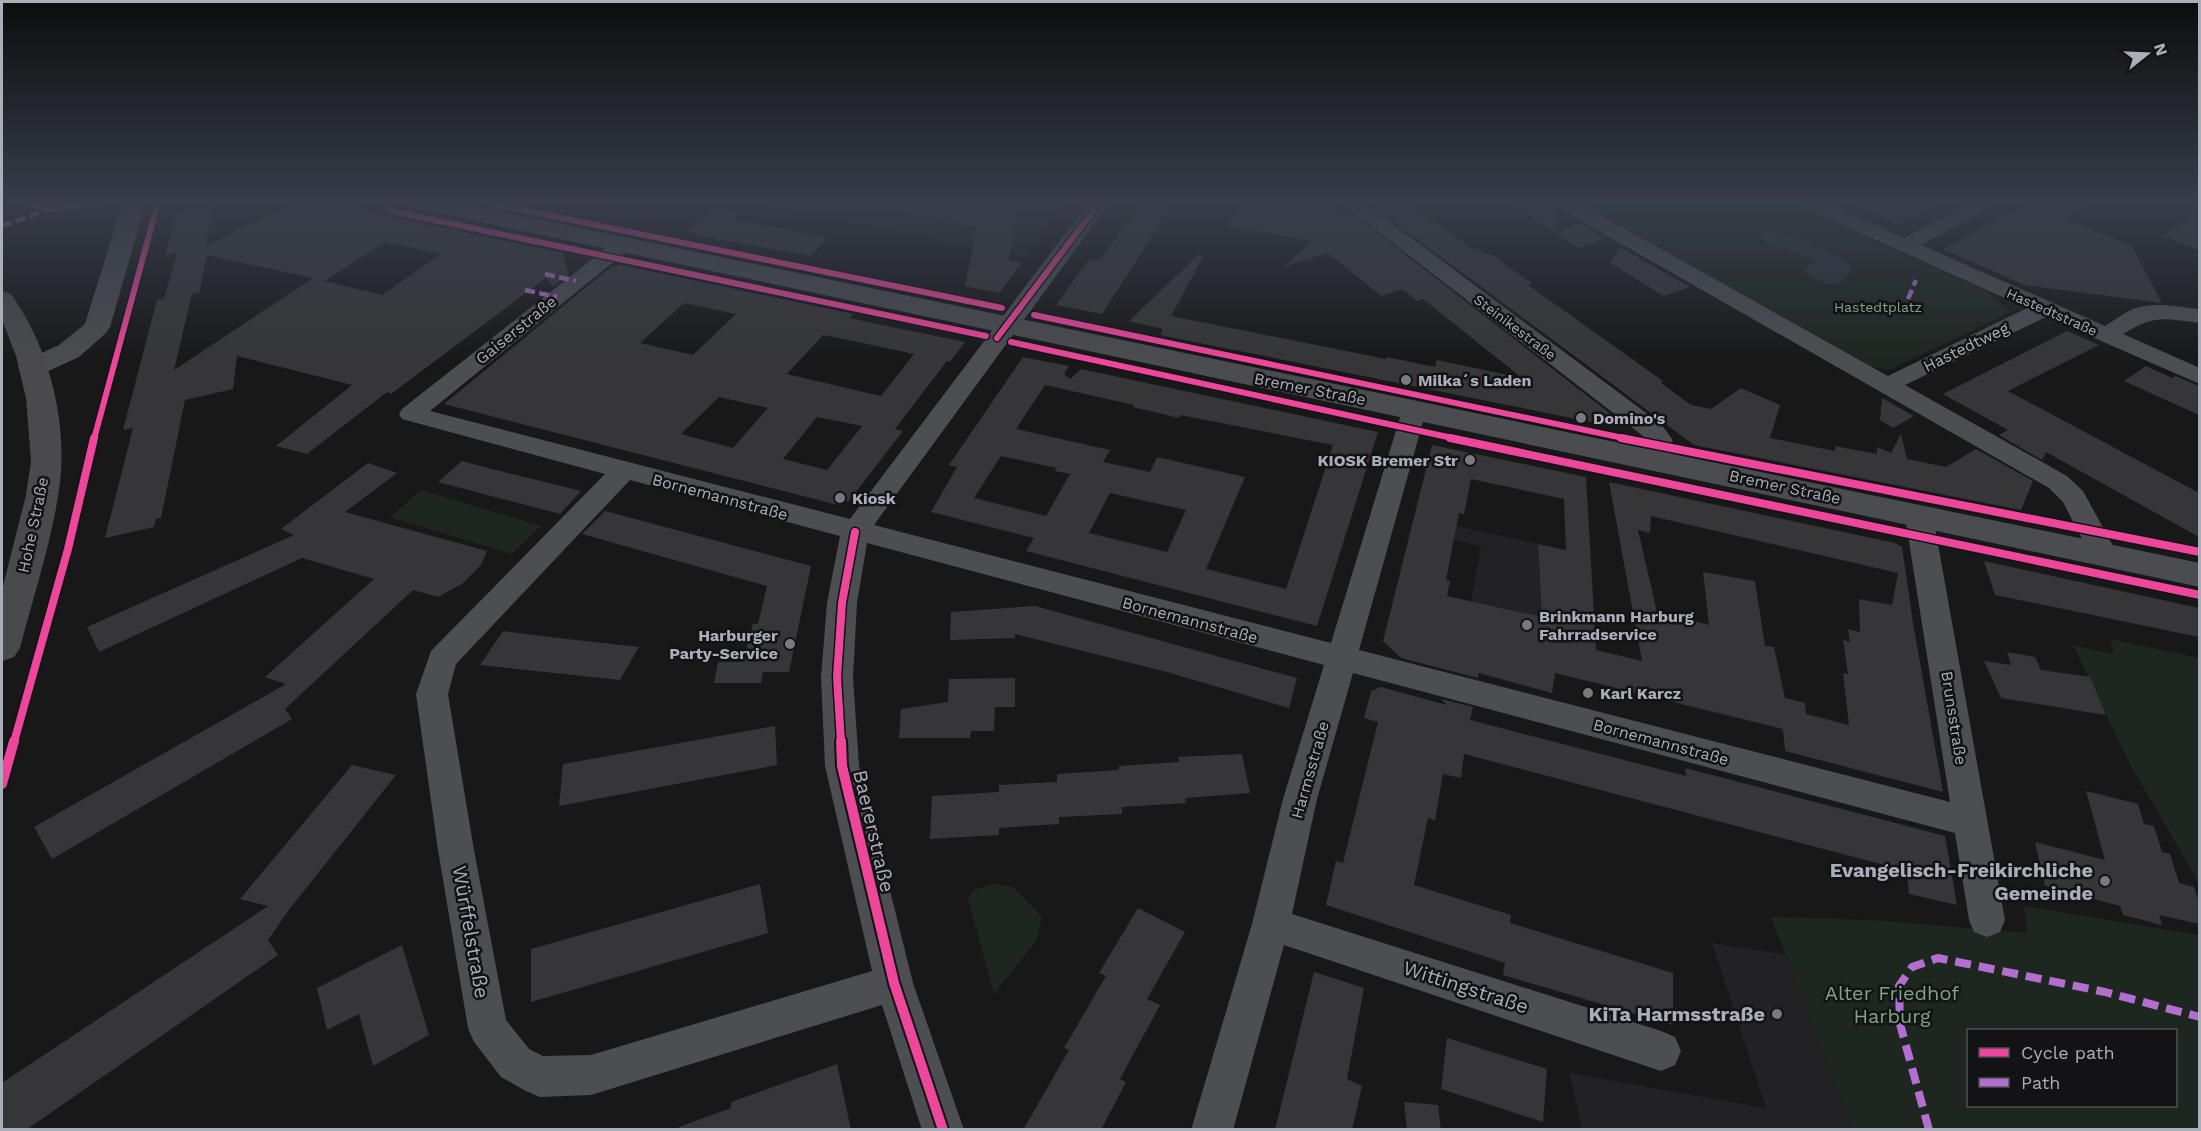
<svg xmlns="http://www.w3.org/2000/svg" width="2201" height="1131" font-family="'Work Sans',sans-serif">
	<style>
		.built { fill: #222225 }
		.green { fill: #1e2620; fill-rule: evenodd }
		.water { fill: #2b333b }
		.building { fill: #363638; fill-rule: evenodd }
		.lines { fill: none; stroke-linecap: round; stroke-linejoin: round }
		.street { fill: #4c4e52; fill-rule: evenodd }
		.secondary { fill: #4b4c50; fill-rule: evenodd }
		.primary { fill: #4a4a4d; fill-rule: evenodd }
		.quiet-far1 { stroke: #b36fd0; stroke-width: 4.5; stroke-dasharray: 10 4.5; stroke-linecap: butt }
		.quiet { stroke: #b36fd0; stroke-width: 8; stroke-dasharray: 16 8; stroke-linecap: butt }
		.cycleway-far2-casing { stroke: #131215; stroke-width: 9 }
		.cycleway-far1-casing { stroke: #131215; stroke-width: 11 }
		.cycleway-casing { stroke: #131215; stroke-width: 14 }
		.cycleway-far2 { stroke: #ed469a; stroke-width: 6 }
		.cycleway-far1 { stroke: #ed469a; stroke-width: 8 }
		.cycleway { stroke: #ed469a; stroke-width: 10 }
		.poi-dot { fill: #777a82; stroke: #131215; stroke-width: 2 }
		.labels { text-anchor: middle; dominant-baseline: central; stroke-width: 5; stroke-linejoin: round; paint-order: stroke }
		.far-park-label { font-size: 14px; fill: #81a584; stroke: #131215 }
		.far-street-label { font-size: 14px; fill: #aaaeba; stroke: #131215 }
		.street-label { font-size: 16px; fill: #aaaeba; stroke: #131215 }
		.poi-label { font-size: 16px; font-weight: bold; fill: #aaaeba; stroke: #131215; text-anchor: start }
		.near-street-label { font-size: 20px; fill: #aaaeba; stroke: #131215 }
		.near-poi-label { font-size: 20px; font-weight: bold; fill: #aaaeba; stroke: #131215; text-anchor: end }
		.near-park-label { font-size: 20px; fill: #81a584; stroke: #131215 }
	</style>
	<rect width="100%" height="100%" fill="#181819"/>
	<path class="built" d="M739,202H1067L1025,256Z
		M1457,526L1538,544L1542,617L1471,601L1481,546L1454,540Z
		M1712,943L1794,956L1862,1129H1582L1569,1073L1766,1108Z"/>
	<path class="green" d="M1572,202H1786L1986,291L2011,312L1889,370L1859,364Z
		M421,490L541,526L512,554L390,517Z
		M2110,639L2199,658V883L2131,766L2073,645L2114,654Z
		M994,884L1013,887L1042,917L1036,941L994,994L968,899L974,890Z
		M2024,906L2199,935V1129H1853L1771,917L1874,920L2027,933ZM1968,1030H2176V1106H1968Z"/>
	<path class="water" d="M1764,232L1790,235L1848,262L1851,267C1844,293 1817,286 1804,268L1814,262L1813,259L1763,241L1759,233Z"/>
	<path class="building" d="M297,202H344L380,215L563,253L569,275L553,287L546,278L391,394L387,392L307,454L276,446L352,385L237,356L233,389L185,400L161,518L156,519L154,527L105,538L133,428L123,430L157,300L164,299L177,253L165,255L177,212L215,206L205,246ZM385,242L441,254L382,295L320,280L325,281ZM207,255L313,278L174,370L192,294L199,293Z
		M903,202H957L976,206V202H1018L1009,260L1022,263L999,293L965,286L977,227L902,213Z
		M1142,202H1174L1102,314L1056,305L1089,259L1100,260Z
		M1240,202H1329L1343,214L1350,212L1620,421L1616,427L1160,335L1163,329L1129,321L1199,254L1203,257L1171,316L1386,359L1387,357L1435,367L1437,360L1522,378L1423,299L1417,301L1402,289L1381,296L1328,253L1283,267L1312,241L1228,226Z
		M1399,202H1407L1472,249L1475,248L1485,255L1490,254L1533,284L1528,285L1663,381L1661,383L1691,405L1711,409L1741,388L1780,405L1770,438L1835,451V446L1877,454V447L1891,453L1901,434L1907,459L1946,467L1976,449L2033,481L2021,510L1694,445L1374,207Z
		M1506,202H1550L1555,208L1557,233Z
		M1848,202H1942L1897,224Z
		M2031,202H2098L2066,220L2131,245L2162,303L2024,285L1943,249Z
		M713,207L741,213L733,219L827,238L811,256L695,235L697,233L686,231Z
		M2199,211V250L2162,236Z
		M1579,223L1605,238L1579,248L1555,234Z
		M1620,247L1690,287L1664,296L1610,263Z
		M621,265L853,314L849,318L965,342L950,362L947,361L895,429L903,431L849,501L838,505L444,404L611,267ZM684,303L736,314L693,355L640,343ZM823,335L839,338L914,354L881,396L787,374ZM719,397L768,408L733,448L681,434ZM817,417L862,426L827,470L783,459Z
		M2067,331L2099,345L2008,391L2199,493V537L2046,452L2042,460L1999,435L2008,430L1943,394Z
		M1023,357L1069,366L1064,374L1070,379L1081,369L1378,432L1317,626L1026,551L1034,538L931,512L957,467L949,465ZM1045,385L1134,405L1133,407L1179,418L1180,415L1333,445L1286,589L1206,569L1245,477L1157,457L1150,472L1103,462L1110,450L1016,429ZM1001,456L1056,468L1055,471L1070,474L1046,516L974,498ZM1110,493L1186,510L1167,552L1089,533Z
		M2146,366L2172,378L2175,376L2199,386V415L2124,381Z
		M1882,398L1914,416L1893,428L1880,420Z
		M1432,445L1586,477L1596,650L1642,661L1609,482L1895,543L1902,547L1913,623L1943,792L1785,751L1783,729L1555,673L1552,693L1479,673L1478,678L1401,658L1383,641ZM1471,479L1564,499L1566,550L1538,544L1542,617L1447,596L1450,581L1446,580L1459,513L1464,514ZM1651,516L1898,573L1892,605L1859,599L1860,632L1848,629L1850,642L1843,640L1848,674L1843,673L1849,725L1806,714L1805,703L1785,698L1774,647L1765,646L1755,581L1703,572L1709,625L1657,612L1638,530L1650,533Z
		M462,461L492,469L581,491L560,514L438,482Z
		M368,463L397,473L345,512L487,551L481,565L462,584L438,597L413,590L285,709L292,719L52,859L34,827L286,684L265,677L374,579L302,558L99,652L87,627L294,535L281,529Z
		M605,511L811,566L789,672H763L761,683H714L718,662H743L753,624H758L767,586L582,534Z
		M1984,561L2199,608V637L1995,595Z
		M1035,606L1297,678L1289,708L1167,672L1015,634V638L950,640L951,612Z
		M503,631L567,639L639,647L620,680L480,665Z
		M2007,652L2035,657L2041,670L2090,677L2106,715L2001,698L1984,661L2011,665Z
		M1015,678V707H995L994,731H971L970,738H899L901,709L948,702L949,679Z
		M1381,687L1447,705L1441,699L1473,707L1470,720L1686,776L1685,768L1945,836L1957,905L1909,894L1907,871L1464,754L1461,778L1443,774L1435,820L1428,818L1414,885L1511,915L1510,923L1673,973V1025L1503,975L1505,963L1326,905L1336,861L1343,863L1378,722L1364,718L1371,691Z
		M775,726L777,765L559,806L563,764Z
		M1242,754L1250,793L1185,798L1186,803L1122,807V814L1059,817V824L999,828V835L930,839L932,796L999,792V785L1057,782V774L1119,770V766L1179,762L1178,757Z
		M352,765L396,775L288,911L268,940L278,955L26,1130H2V1083L268,906L240,899Z
		M2086,791L2138,804L2144,824L2154,826L2162,852L2170,854L2179,883L2194,887L2199,903V924L2159,915L2162,925L2123,915L2120,906L2045,886L2035,842L2105,860Z
		M760,884L768,933L531,1002V949Z
		M1138,908L1185,932L1147,999L1160,1005L1120,1079L1126,1082L1101,1130H1023L1069,1050L1064,1048L1106,976L1099,973Z
		M402,945L429,1035L373,1066L359,1014L327,1030L317,988Z
		M1314,972L1364,988L1347,1079L1362,1086L1352,1130H1275Z
		M1447,1038L1547,1069L1543,1122L1441,1089Z
		M837,1064L851,1130H679V1127L731,1108V1102Z
		M1404,1102L1438,1105L1441,1130H1407Z"/>
	<g class="lines">
		<path class="street" d="M1089,202H1110L874,525L1331,643L1402,411L1405,406L1414,403L1423,406L1426,411L1359,650L1950,802L1905,516L1909,509L1919,507L1929,509L1933,516L2005,920L2000,932L1987,937L1974,932L1969,920L1955,833L1353,673L1317,799L1292,914L1661,1031L1675,1037L1681,1051L1675,1065L1661,1071L1284,945L1233,1130H1191L1252,924L1283,799L1324,665L867,543L857,603L853,677L859,766L913,983L964,1130H922L882,1005L591,1095L540,1097L526,1091L501,1077L474,1042L468,1028L438,850L416,694L431,651L605,474L402,419L399,414L402,409L614,242L621,240L628,242L631,246L628,250L430,411L850,519ZM630,480L840,536L827,603L821,677L825,766L872,971L591,1055L543,1056L529,1049L506,1020L474,850L448,694L456,664Z
			M1340,202H1363L1661,424L1672,439L1676,462L1672,468L1663,470L1654,468L1643,436Z
			M1552,202H1577L1888,376L2027,308L1800,206L1797,202H1825L1904,238L1970,202H1996L1993,206L1921,245L2105,326C2114,321 2123,313 2133,309C2153,301 2179,307 2200,309V323C2163,319 2156,314 2123,334L2200,368V384L2046,317L1905,385L2067,476L2083,491L2118,555L2114,562L2104,565L2094,562L2063,502L2049,488L1555,206Z"/>
		<path class="secondary" d="M123,202H146L110,327L106,333L79,357L42,374L32,376L22,374L18,368L22,362L59,345L85,324Z
			M409,202H455L2200,563V587L420,209L412,207Z"/>
		<path class="primary" d="M2,291L11,294C46,343 65,410 61,471C57,526 34,593 20,648L14,657L2,661V590L26,495L31,461L26,398L16,356L2,320Z"/>
		<path class="quiet-far1" d="M2,226L47,210
			M545,274L576,281
			M525,290L557,297
			M1908,299L1916,280"/>
		<path class="quiet" d="M1929,1130L1900,1024L1899,986L1912,967L1938,958L2105,992L2200,1017"/>
		<defs>
			<path id="cycleway-far2" d="M18,202L48,209L108,202
				M385,202L391,211L986,336
				M483,202L1002,308
				M1034,315L1628,439
				M997,338L1100,202
				M1011,342L1457,439
				M94,439L158,202"/>
			<path id="cycleway-far1" d="M1450,438L2200,595
				M1621,438L2200,552
				M14,742L68,549L94,438
				M841,742L837,677L842,603L855,532"/>
			<path id="cycleway" d="M841,741L842,766L894,983L943,1130
				M2,784L14,741"/>
		</defs>
		<use href="#cycleway-far2" class="cycleway-far2-casing"/>
		<use href="#cycleway-far1" class="cycleway-far1-casing"/>
		<use href="#cycleway" class="cycleway-casing"/>
		<use href="#cycleway-far2" class="cycleway-far2"/>
		<use href="#cycleway-far1" class="cycleway-far1"/>
		<use href="#cycleway" class="cycleway"/>
	</g>
	<linearGradient id="sky" x2="0" y2="1"><stop stop-color="#0d0d0e"/><stop offset="0.56" stop-color="#373d49"/><stop offset="1" stop-color="#373d49" stop-opacity="0"/></linearGradient>
	<rect width="2201" height="361" fill="url(#sky)"/>
	<g class="poi-dot">
		<circle cx="1406" cy="380" r="6"/>
		<circle cx="1581" cy="418" r="6"/>
		<circle cx="1470" cy="460" r="6"/>
		<circle cx="840" cy="498" r="6"/>
		<circle cx="1527" cy="625" r="6"/>
		<circle cx="790" cy="644" r="6"/>
		<circle cx="1588" cy="693" r="6"/>
		<circle cx="2105" cy="881" r="6"/>
		<circle cx="1777" cy="1014" r="6"/>
	</g>
	<g class="labels">
		<g class="far-park-label">
			<text x="1878" y="307">Hastedtplatz</text>
		</g>
		<g class="far-street-label">
			<text transform="translate(2052 312) rotate(24)">Hastedtstraße</text>
			<text transform="translate(1515 327) rotate(37)">Steinikestraße</text>
		</g>
		<g class="street-label">
			<text transform="translate(516 330) rotate(-39)">Gaiserstraße</text>
			<text transform="translate(1966 347) rotate(-26)">Hastedtweg</text>
			<text transform="translate(1310 389) rotate(11)">Bremer Straße</text>
			<text transform="translate(1785 487) rotate(12)">Bremer Straße</text>
			<text transform="translate(720 497) rotate(15)">Bornemannstraße</text>
			<text transform="translate(33 525) rotate(-78)">Hohe Straße</text>
			<text transform="translate(1190 620) rotate(15)">Bornemannstraße</text>
			<text transform="translate(1954 718) rotate(81)">Brunsstraße</text>
			<text transform="translate(1661 742) rotate(15)">Bornemannstraße</text>
			<text transform="translate(1310 770) rotate(-74)">Harmsstraße</text>
		</g>
		<g class="poi-label">
			<text x="1418" y="380">Milka´s Laden</text>
			<text x="1593" y="418">Domino's</text>
			<text x="1458" y="460" text-anchor="end">KIOSK Bremer Str</text>
			<text x="852" y="498">Kiosk</text>
			<text x="1539" y="616">Brinkmann Harburg<tspan x="1539" dy="18">Fahrradservice</tspan></text>
			<text x="778" y="635" text-anchor="end">Harburger<tspan x="778" dy="18">Party-Service</tspan></text>
			<text x="1600" y="693">Karl Karcz</text>
		</g>
		<g class="near-street-label">
			<text transform="translate(874 831) rotate(77)">Baererstraße</text>
			<text transform="translate(471 932) rotate(80)">Würffelstraße</text>
			<text transform="translate(1466 987) rotate(18)">Wittingstraße</text>
		</g>
		<g class="near-poi-label">
			<text x="2093" y="870">Evangelisch-Freikirchliche<tspan x="2093" dy="23">Gemeinde</tspan></text>
			<text x="1765" y="1014">KiTa Harmsstraße</text>
		</g>
		<g class="near-park-label">
			<text x="1892" y="993">Alter Friedhof<tspan x="1892" dy="23">Harburg</tspan></text>
		</g>
	</g>
	<rect width="2201" height="1131" fill="none" stroke="#aaaeba" stroke-width="6"/>
	<rect x="1967" y="1029" width="210" height="78" fill="#131215" stroke="#4f5057" stroke-width="1.5"/>
	<rect x="1979" y="1048" width="30" height="9" fill="#ed469a" stroke="#4f5057" stroke-width="1.5"/>
	<text x="2021" y="1059" font-size="18" fill="#aaaeba">Cycle path</text>
	<rect x="1979" y="1078" width="30" height="9" fill="#b36fd0" stroke="#4f5057" stroke-width="1.5"/>
	<text x="2021" y="1089" font-size="18" fill="#aaaeba">Path</text>
	<g transform="translate(2147 54) rotate(72)" stroke="#131215" stroke-width="4.5" paint-order="stroke">
	<path d="M0-4.5L10 22L0 15L-10 22Z" fill="#aaaeba"/>
	<text y="-9" font-size="16" font-weight="bold" text-anchor="middle" fill="#aaaeba">N</text>
	</g>
</svg>
